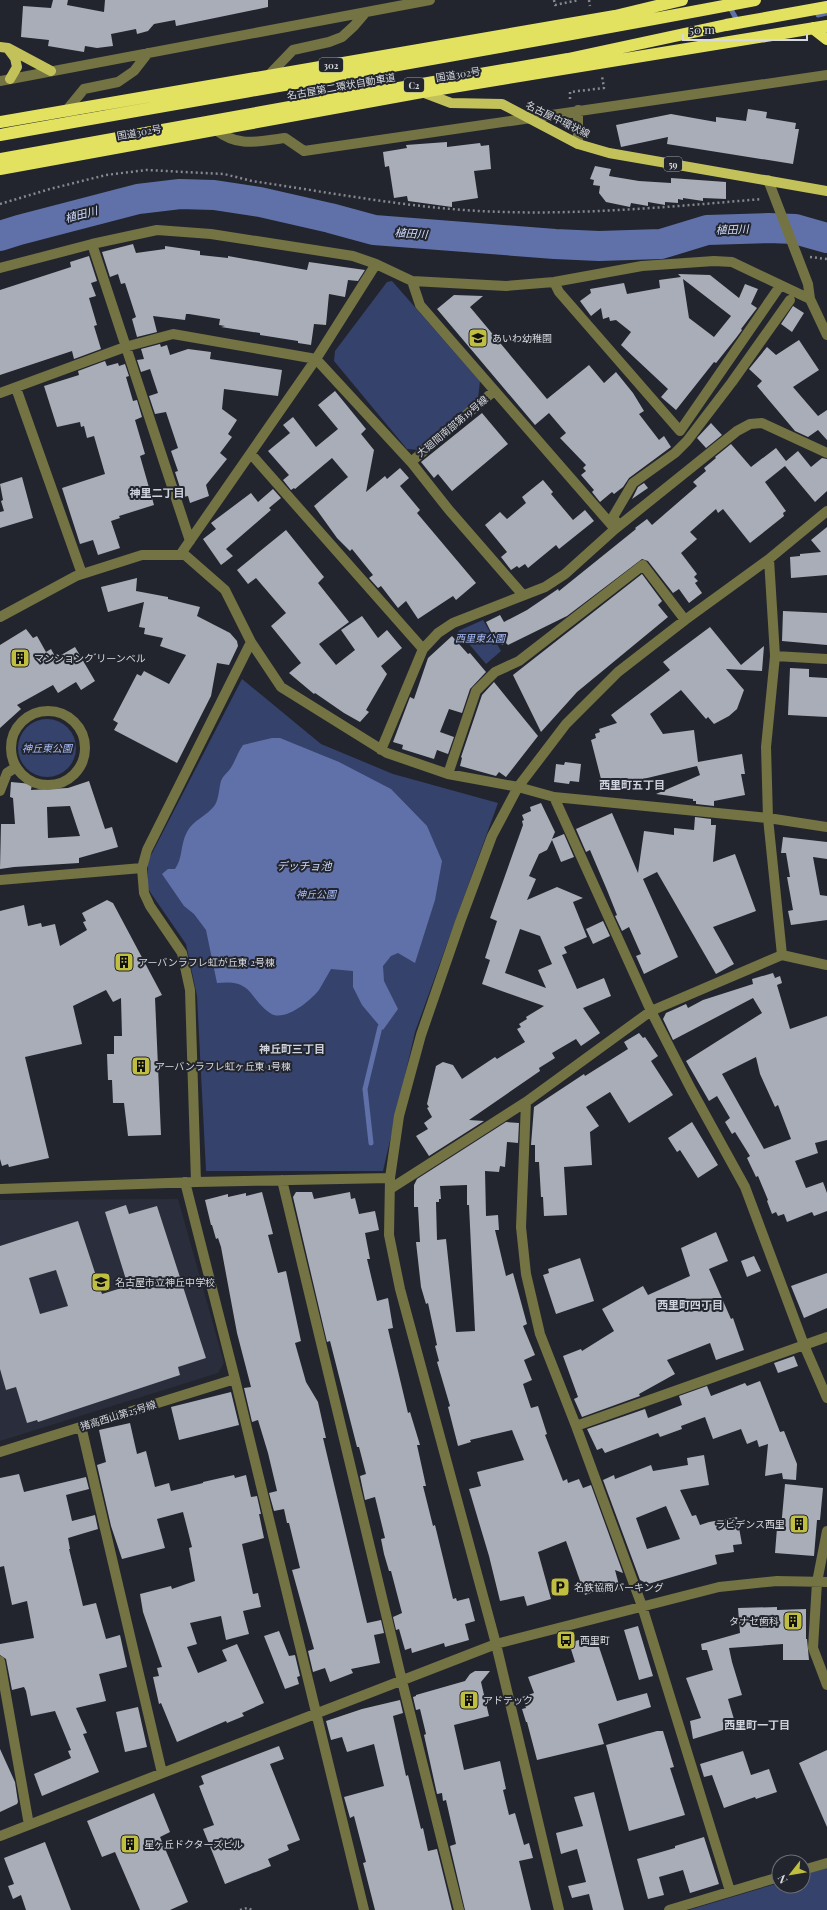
<svg xmlns="http://www.w3.org/2000/svg" width="827" height="1910" font-family="'Playfair Display','Noto Sans JP',serif">
	<style>
		.built { fill: #2a2e3c }
		.green { fill: #35426c }
		.water { fill: #6071a9 }
		.lines { fill: none; stroke-linecap: round; stroke-linejoin: round }
		.stream { stroke: #6071a9; stroke-width: 5 }
		.river { stroke: #6071a9; stroke-width: 30 }
		.building { fill: #a9adb7; fill-rule: evenodd }
		.path { stroke: #85888f; stroke-width: 2.5; stroke-dasharray: 2 3; stroke-linecap: butt }
		.minor { stroke: #737344; stroke-width: 10 }
		.major { stroke: #c3c25a; stroke-width: 10 }
		.highway { stroke: #e2e160; stroke-width: 12 }
		.labels { text-anchor: middle; dominant-baseline: central; stroke-width: 4; stroke-linejoin: round; paint-order: stroke }
		.shield { fill: #22252d; stroke: #a1a3aa; stroke-width: 1 }
		.shield-label { font-size: 9px; font-weight: bold; fill: #d7d9df }
		.street-label { font-size: 10px; fill: #d7d9df; stroke: #22252d }
		.poi-label { font-size: 10px; fill: #d7d9df; stroke: #22252d; text-anchor: start }
		.park-label { font-size: 10px; font-style: italic; fill: #a7bdfe; stroke: #22252d }
		.water-label { font-size: 11px; font-style: italic; fill: #d1ddff; stroke: #22252d }
		.neighbourhood-label { font-size: 11px; font-weight: bold; fill: #cfd3de; stroke: #22252d }
	</style>
	<rect width="100%" height="100%" fill="#22252d"/>
	<path class="built" d="M178,1199L224,1363L218,1373L0,1441V1200Z"/>
	<path class="green" d="M392,281L480,381L478,399L419,450L407,449L334,361L335,351L387,282Z
		M483,620L501,651L486,664L458,631Z
		M242,679L321,744L393,774L498,803L415,1032L383,1171H206L197,996L186,944L148,889V861Z
		M18 748a29 29 0 1 1 58 0a29 29 0 1 1-58 0Z
		M827,1868V1910H689L779,1883V1886H803V1875Z"/>
	<path class="water" d="M272,738H280L339,762L391,789L427,826L442,861L435,900L415,963L398,953L391,956L383,966L384,981L398,1009L383,1030L362,1005L353,987V971L331,969C327,976 323,983 319,990C310,1001 284,1023 270,1013C248,998 254,979 217,983L206,930L194,914L184,906L162,874L168,869H175C183,858 180,845 187,832C193,820 207,816 215,805C219,798 219,788 221,781C223,775 229,772 232,766C236,759 238,752 243,745Z"/>
	<g class="lines">
		<path class="stream" d="M728,4L738,22
			M818,15L827,13
			M371,1143L365,1089L380,1027"/>
		<path class="river" d="M0,236L19,230L138,199L180,194L214,195L260,202L330,218L374,230L555,244L599,246L661,244L707,230L769,228L795,229L827,238"/>
	</g>
	<path class="building" d="M53,0H68L67,5L104,12L105,0H268V7L176,26L175,20L154,24L148,31L137,34L136,29L111,34L113,46L97,48L85,46L84,52L48,46L49,40L21,37L23,6L51,8Z
		M748,109L767,112L766,118L796,123L795,129H799L793,164L667,144L668,137L621,147L616,125L671,114L716,122V117L746,121Z
		M447,142V147L480,143L481,146L489,145L491,169L474,171L478,198L452,202V207L408,201L407,196L394,198L389,166L385,167L383,152L407,148L406,145Z
		M595,166L611,169L609,176L639,181L671,183V178L726,182V199L703,198V201L683,198V200L678,199V203L665,202V205L648,202V206L631,203L630,207L606,202L599,193L600,186L593,185L594,180L590,179Z
		M133,244L136,253L165,249V246L200,251V255L228,258V256L307,270L309,262L365,270L358,281L348,280L345,297L329,294L326,325L314,324L311,345L298,343V341L260,335V333L221,327L225,326L219,325L220,319L189,314H186L185,320L153,316L157,332L137,337L132,319L136,317L125,283L121,284L118,274L110,277L102,252Z
		M89,256L97,281L91,283L96,296L89,298L97,325L94,326L101,349L74,359L72,351L0,375V290L71,267L70,262Z
		M678,274L710,275L739,298L745,284L758,289L751,304L757,308L741,329L742,330L736,338L716,363L714,362L676,410L661,397L668,389L621,345L631,332L616,320L610,321L609,317L603,319L601,308L591,316L580,301L591,293L590,289L624,283L627,294L660,288L659,280L681,277ZM683,279L731,316L714,337L689,318Z
		M454,295L483,296L470,307L547,399L589,365L604,383L616,372L633,393L644,411L639,414L659,440L664,436L671,447L629,478L623,487L614,494L612,492L600,502L592,492L594,490L581,475L586,471L583,468L586,465L560,438L566,433L549,413L535,425L437,309Z
		M793,306L804,313L792,332L781,324Z
		M799,340L819,370L793,387L818,416L827,410V440L818,430L808,437L795,431L757,386L762,381L749,369L767,347L776,355Z
		M160,344L161,347L167,345L170,355L188,349L211,352L210,359L282,370L278,396L224,389L222,409L237,420L228,434L232,437L220,453L227,459L206,485L209,496L190,503L188,496L183,497L175,472L178,471L171,451L178,448L166,412L155,414L149,396L158,393L150,369L141,372L137,360L144,359L141,349Z
		M105,361L107,366L118,363L119,366L125,364L129,376L126,377L133,401L137,400L142,417L135,420L145,454L140,456L154,505L119,516L120,518L111,521L120,548L98,555L93,540L80,544L62,488L105,474L94,436L87,438L84,426L81,427L80,422L57,427L44,386L79,375L78,371Z
		M335,391L366,429L361,434L374,450L366,492L385,476L387,479L400,468L409,478L400,486L420,510L417,513L476,583L456,600L453,596L418,619L406,601L398,608L381,586L378,588L369,578L373,575L352,549L350,551L337,538L314,506L348,477L332,458L295,489L294,488L291,490L283,480L289,475L268,451L290,433L283,425L293,417L316,447L338,429L318,405Z
		M482,413L508,444L452,491L438,474L434,478L421,462Z
		M711,423L722,435L706,448L697,438Z
		M731,444L751,467L776,448L786,461L798,451L811,467L822,458L827,459V491L815,502L785,466L765,482L786,511L783,513L784,516L750,543L723,509L718,513L716,509L690,532L697,539L681,553L697,574L694,577L698,581L695,583L702,593L689,603L679,589L673,593L648,561L642,559L567,616L508,645L506,643L502,645L500,641L496,642L486,622L500,615L504,622L527,610L558,589L559,591L636,529L635,528L647,519L652,525L697,486L693,482L706,471L704,468L716,458L715,457Z
		M22,477L33,518L0,528V512L4,511L1,501L3,500L0,484Z
		M543,480L553,492L551,494L573,520L585,510L594,521L559,549L556,545L528,568L525,564L519,568L517,566L511,570L501,557L507,552L485,525L500,512L507,519L526,503L522,497Z
		M644,483L648,488L632,499L638,487Z
		M273,489L281,498L269,508L271,510L226,549L233,556L221,565L203,539L216,529L211,523L251,493L258,502Z
		M827,527V575L791,578L790,557L800,556V554L821,552L811,540Z
		M286,530L324,577L318,583L349,622L319,644L336,665L355,650L341,630L362,616L378,638L387,630L402,648L381,666L387,674L366,710L369,712L360,722L344,713L315,693L314,694L289,673L301,663L271,626L286,613L256,578L248,584L237,570Z
		M642,574L662,601L658,605L668,617L577,692L541,732L513,675Z
		M137,578L136,591L168,597V599L200,607L197,616L230,633L237,641L238,646L229,665L217,663L211,696L177,763L114,730L118,723L113,720L137,674L141,676L144,671L169,684L186,655L160,646L163,638L144,634L145,628L139,627L144,602L108,612L101,587Z
		M783,611L827,613V645L782,641Z
		M710,627L741,665L764,646L762,671L726,669L744,690L737,709L729,716L714,724L708,717L706,719L681,690L650,714L663,734L694,730L698,762L742,754L745,774H741L745,795L714,801V806L696,804V801H693V799L656,794L700,775L697,766L606,788L603,778L601,779L591,740L596,738L595,734L600,732L599,729L617,723L611,715L670,670L663,662Z
		M26,629L33,638L37,636L46,652L51,649L56,658L75,647L95,681L81,690L76,682L58,693L53,685L17,705L21,709L0,728V645Z
		M452,636L468,654L470,653L486,672L470,689L462,713L449,709L440,732L454,737L448,754L437,750L434,759L402,749L403,745L393,742L410,697L414,699L428,658Z
		M790,668L809,669V677L827,678V717L788,715Z
		M494,682L538,736L506,777L499,772L496,776L460,766L462,758L461,757L482,695Z
		M565,762L581,764L579,782L570,781L569,784L554,782L556,764L564,765Z
		M89,781L105,829L112,827L118,847L79,858V863L14,867L0,869L1,824H15L13,798L10,797L11,782L32,784L31,790L68,788ZM70,806L80,836L48,838L47,807Z
		M541,803L555,832L552,839L564,834L574,857L561,862L552,840L547,850L539,854L529,876L536,879L527,900L557,887L583,898L573,902L587,937L564,947L567,953L562,955L577,989L604,978L611,996L583,1008L600,1033L581,1046L576,1039L552,1053L555,1058L539,1068L540,1071L469,1120L484,1121L429,1156L416,1136L428,1129L424,1123L432,1117L427,1108L429,1107L427,1104L436,1066L443,1062L453,1065L462,1079L495,1057L497,1059L525,1042L517,1029L521,1027L519,1024L527,1019L526,1017L544,1006L482,984L490,960L485,958L497,921L490,918L523,825L522,821L524,820L522,815L531,811L530,807ZM520,929L540,936L552,964L538,970L546,988L505,973Z
		M612,813L638,873L644,831L674,835V828L694,830L695,817L711,819V825H716L713,862L735,854L756,911L713,927L734,964L716,974L657,872L643,879L678,957L644,974L636,956L641,954L629,927L622,931L615,916L617,915L607,890L590,850L586,852L576,829Z
		M783,837L827,842V859L813,857L820,895L827,896V920L791,925L788,911L793,910L787,877H790L786,853H781Z
		M107,900L113,903L162,995L155,998L161,1135L128,1136L124,1103H113L112,1080H108L107,1054H114V1036H122L121,998L113,1002L106,990L73,1006L82,1044L25,1057L49,1158L9,1167L8,1164L2,1166L0,1159V911L24,905L28,926L41,923L42,927L55,924L60,946L87,930L83,922L86,921L82,913Z
		M603,921L610,936L593,944L586,929Z
		M773,973L775,978L780,976L782,983L777,985L790,1029L827,1016V1140L815,1143L818,1153L795,1161L806,1188L823,1182L827,1193V1211L814,1216L812,1212L787,1222L784,1214L778,1216L776,1212L772,1214L767,1201L768,1200L758,1176L756,1177L747,1158L750,1156L735,1132L732,1134L725,1122L730,1118L717,1096L709,1101L686,1061L762,1013L753,998L673,1040L663,1019L666,1013L686,1004L688,1008L703,1000L753,984L752,979ZM756,1057L760,1074L775,1107L778,1105L791,1139L764,1149L722,1074Z
		M639,1033L643,1038L645,1037L658,1056L651,1061L673,1095L629,1123L610,1092L586,1107L599,1126L590,1132L592,1165L564,1167L567,1215L544,1216L543,1197H541L539,1162H535V1145H531L534,1107L584,1074L585,1076L628,1049L624,1042Z
		M506,1122L519,1123L518,1143L507,1142L505,1167L500,1166L499,1172L485,1171L486,1216L498,1215L499,1230H495L506,1276L513,1273L527,1324L523,1326L535,1355L524,1360L532,1380L523,1384L531,1408L538,1406L547,1434L545,1435L563,1481L567,1479L568,1483L579,1479L583,1488L591,1485L623,1573L615,1570L620,1589L603,1594L602,1589L585,1595L566,1541L538,1552L551,1599L527,1606L524,1596L500,1601L489,1556L469,1489L481,1486L477,1472L524,1460L512,1430L470,1440L471,1442L458,1446L448,1407L450,1406L437,1362L439,1361L435,1346L437,1345L428,1303L426,1304L421,1287L416,1242H420L418,1207H414V1185L417,1179ZM467,1185V1205H469L475,1331L456,1332L446,1239L437,1240L436,1202H439V1199H441L440,1186Z
		M692,1122L718,1165L698,1178L680,1150L677,1152L668,1138Z
		M262,1192L273,1234L268,1235L278,1273L286,1271L301,1341L295,1343L306,1382L318,1402L326,1438H323L367,1623L381,1620L384,1633L374,1635L380,1663L351,1669L353,1673L330,1682L325,1668L313,1672L308,1651L314,1649L292,1570L300,1568L289,1523H287L284,1509L274,1511L269,1493L277,1491L268,1453L258,1420L252,1422L244,1388L251,1387L237,1333L221,1247L218,1238L216,1239L212,1225H211L205,1200L228,1194V1197L246,1193V1196Z
		M296,1192H312L314,1199L350,1192L351,1199L355,1198L359,1214L375,1211L379,1230L365,1233L370,1259H367L377,1301L388,1298L393,1328L388,1329L408,1413L410,1412L420,1445H417L426,1486H423L433,1526L435,1525L453,1599L456,1598L457,1601L469,1598L475,1621L465,1624L469,1640L445,1647L444,1643L412,1653L411,1648L405,1650L399,1629L396,1630L393,1617L402,1613L391,1571H389L384,1554L381,1539L385,1538L375,1497L365,1500L360,1476L366,1474L359,1447H357L330,1341L327,1342L293,1197Z
		M126,1205L129,1214L157,1206L206,1358L178,1367L180,1375L38,1422L37,1420L27,1423L16,1387L6,1390L0,1369V1246L78,1221L102,1294L128,1286L105,1212ZM56,1270L68,1306L40,1314L29,1278Z
		M716,1232L728,1261L709,1269L731,1319L733,1318L744,1350L716,1360L710,1343L667,1360L675,1374L639,1394L640,1396L582,1417L574,1399L578,1397L563,1356L581,1349L582,1351L614,1331L602,1309L643,1286L648,1295L690,1276L681,1248Z
		M754,1256L761,1271L747,1277L741,1261Z
		M580,1258L594,1301L556,1314L543,1275L549,1273L548,1269Z
		M827,1273V1308L804,1318L791,1286Z
		M794,1356L798,1366L778,1373L774,1363Z
		M760,1381L780,1432L784,1431L797,1464L796,1480L783,1479L782,1473L765,1476L768,1444L759,1447L757,1440L747,1444L741,1429L713,1439L705,1417L681,1426L682,1429L660,1437L658,1433L605,1453L602,1448L597,1450L587,1429L645,1409L648,1418L682,1405L679,1396L707,1386L711,1396L745,1383L747,1386Z
		M231,1392L239,1425L179,1440L171,1407Z
		M130,1423L137,1454L146,1451L155,1487L169,1483L171,1491L203,1483V1482L234,1475L235,1478L246,1475L251,1497L257,1496L261,1514H259L264,1538L242,1544L253,1594L258,1593L261,1607L243,1611L249,1634L226,1640L221,1616L190,1623L197,1644L187,1647L198,1673L227,1661L222,1650L237,1644L264,1703L242,1713L244,1716L227,1723L226,1721L177,1742L161,1703L159,1704L153,1677L159,1676L157,1668L162,1667L143,1612L140,1594L171,1586L172,1589L195,1581L189,1548L192,1547L183,1512L157,1519L165,1548L122,1559L111,1526L97,1465L106,1462L99,1430Z
		M704,1455L709,1485L680,1490L692,1516L696,1515L700,1525L709,1522L737,1517L742,1544L733,1545L734,1552L715,1555L717,1564L648,1584L640,1580L603,1480L614,1475L615,1479L651,1465L653,1471L688,1465L687,1458ZM666,1506L680,1539L647,1549L636,1518Z
		M19,1474L24,1492L86,1477L89,1489L66,1495L72,1521L95,1515L98,1529L68,1538L70,1549H69L83,1606L96,1603L106,1639L120,1635L127,1667L99,1674L106,1701L76,1708L87,1733L83,1734L99,1772L42,1796L34,1774L71,1758L68,1751L71,1750L55,1711L31,1716L26,1691L24,1687L12,1690L6,1659L0,1655V1644L34,1638L27,1601L12,1605L4,1566L0,1567V1478Z
		M785,1484L823,1488L820,1520H817L814,1556L775,1553L777,1528H781Z
		M777,1607V1610L806,1609V1639H807L809,1660H783V1644L729,1648L732,1662L742,1695L728,1699L736,1726L693,1739L690,1721L701,1718L686,1678L713,1670L707,1650H702L701,1644L740,1633L738,1608Z
		M638,1626L653,1676L639,1680L624,1630Z
		M279,1631L289,1656L295,1655L300,1676L297,1677L299,1684L285,1689L264,1636Z
		M595,1635L617,1701L647,1693L651,1707L598,1724L604,1744L537,1760L527,1722H526L522,1709L526,1708L522,1697L534,1693L528,1677L575,1662L569,1643Z
		M475,1671H490L481,1682L489,1716L454,1725L464,1770L500,1761L506,1789L503,1790L509,1815L515,1813L524,1845L529,1843L533,1858L519,1861L531,1910H465L450,1846L456,1844L446,1800L443,1801L442,1793L437,1794L424,1735L426,1734L420,1709L416,1710L413,1697L416,1696V1695L465,1681L470,1674Z
		M400,1700L403,1713L393,1716L406,1776L408,1775L421,1829L423,1828L428,1851L437,1849L452,1910H375L363,1863L366,1862L354,1816L350,1818L344,1797L384,1786L374,1744L347,1752L342,1737L331,1740L326,1721L362,1709Z
		M138,1707L147,1747L125,1752L116,1712Z
		M657,1731H663L674,1767L670,1768L685,1815L629,1831L606,1745Z
		M279,1746L284,1759L270,1764L300,1840L287,1845L289,1850L268,1859L271,1866L225,1884L203,1829L214,1825L199,1786L204,1784L201,1776Z
		M0,1749L15,1782L18,1802L17,1804L0,1812Z
		M827,1750V1827L799,1763Z
		M743,1751L751,1775L769,1769L777,1792L756,1799L755,1797L724,1808L712,1775L704,1777L700,1764Z
		M594,1792L624,1910H593L589,1894L572,1898L568,1886L586,1882L577,1849L561,1854L556,1833L583,1826L574,1797Z
		M154,1793L170,1832L160,1837L188,1902L170,1910H140L115,1852L102,1857L87,1821Z
		M704,1837L719,1884L690,1893L683,1870L659,1877L664,1895L648,1899L637,1859L675,1848V1846Z
		M45,1842L71,1910H26L21,1895L13,1899L8,1886L14,1884L4,1858Z"/>
	<g class="lines">
		<path class="path" d="M554,0L555,5L579,0
			M589,0L590,6
			M570,99V92L604,88L602,76
			M0,204L50,189L106,175L146,170L224,174L252,181C327,192 404,207 480,211C574,216 668,207 762,199
			M810,257L827,259
			M240,1910L247,1908L252,1910"/>
		<path class="minor" d="M268,76L293,50L329,42L342,37L354,26L366,12
			M0,81L430,0
			M66,111L84,89L118,82L134,71L148,53
			M216,130C239,148 258,141 285,138L304,151L827,75
			M578,144V110
			M768,180L808,284L810,299L827,335
			M92,244L190,541
			M0,268L92,244L157,230L211,234L353,256L376,264L412,281L506,286L554,282L642,266L714,261L732,262L810,299
			M412,281L420,305L615,529
			M554,282L559,292L680,431L780,286
			M16,388L82,574
			M0,393L125,347L173,334L316,359L411,462L449,510L523,595
			M251,454L423,649
			M411,462L494,391
			M619,526L613,517L633,483L675,453L687,441L732,382L790,300
			M180,555L316,359L376,264
			M769,559L775,656L766,747L768,818L782,955
			M0,617L76,576L142,555H185L225,590L251,642L281,687L387,753L448,774L518,787L554,797L651,1011L691,1089L745,1187L804,1345L827,1398
			M775,656L827,659
			M11 748a37 37 0 1 1 74 0a37 37 0 1 1-74 0Z
			M381,750L423,649L438,633L453,623L545,587L565,574L615,529L737,431L750,424L762,423L827,453
			M448,774L476,691L495,672L519,661L643,565L685,620
			M0,791L7,773L16,767
			M554,797L768,818L827,827
			M0,880L142,868
			M526,1102L521,1227L526,1274L540,1334L576,1426L642,1606L730,1891
			M282,1180L402,1681L459,1910
			M185,1182L235,1379L364,1910
			M196,1182L190,990L182,953L150,906L144,893L142,868L147,850L251,642
			M0,1189L196,1182L390,1178
			M390,1189L526,1102L651,1011L782,955L827,965
			M81,1426L162,1773
			M576,1426L827,1337
			M0,1452L235,1379
			M827,1531L817,1582L813,1648L827,1685
			M0,1661L29,1825
			M0,1836L496,1644L719,1587L777,1581L827,1582
			M803,1870L827,1863
			M559,1910L496,1644L400,1289L389,1235L390,1178L399,1116L421,1035L460,922L492,836L518,787L566,724L618,672L685,620L769,559L827,511
			M669,1910L779,1877"/>
		<path class="major" d="M0,47L8,48L51,71
			M9,50L15,58L17,67L10,79
			M422,92L451,103L502,104L578,144L609,153L827,191"/>
		<path class="highway" d="M813,28L827,39
			M0,122L615,16L682,0
			M0,135C252,90 504,48 755,0
			M0,159L323,101L568,59L726,25L827,7
			M0,169L422,92L827,26"/>
	</g>
	<defs>
		<symbol id="school-square" viewBox="-11 -11 22 22"><rect x="-9" y="-9" width="18" height="18" rx="4" fill="#c0be41" stroke="#22252d"/><path d="M0-5L7-2L0 1L-7-2ZM-4 1L0 2.5L4 1V4Q0 6-4 4Z" fill="#111"/></symbol>
		<symbol id="building-square" viewBox="-11 -11 22 22"><rect x="-9" y="-9" width="18" height="18" rx="4" fill="#c0be41" stroke="#22252d"/><path d="M-4-6H4V6H1V3H-1V6H-4ZM-2.5-4.3h1.7v1.8h-1.7ZM.8-4.3h1.7v1.8H.8ZM-2.5-1h1.7V.8h-1.7ZM.8-1h1.7V.8H.8Z" fill="#111"/></symbol>
		<symbol id="parking-square" viewBox="-11 -11 22 22"><rect x="-9" y="-9" width="18" height="18" rx="4" fill="#c0be41" stroke="#22252d"/><path d="M-3.5-5.5H1a3.5 3.5 0 0 1 0 7H-1V5.5H-3.5ZM-1-3.4V-.6H.8a1.4 1.4 0 0 0 0-2.8Z" fill="#111"/></symbol>
		<symbol id="bus-square" viewBox="-11 -11 22 22"><rect x="-9" y="-9" width="18" height="18" rx="4" fill="#c0be41" stroke="#22252d"/><path d="M-5-6H5V4H4V6H2V4H-2V6H-4V4H-5ZM-3.5-4V0h7V-4ZM-3.5 1.2v1.5H-2V1.2ZM2 1.2v1.5H3.5V1.2Z" fill="#111"/></symbol>
	</defs>
	<g fill-rule="evenodd">
		<use href="#school-square" x="467" y="327" width="22" height="22"/>
		<use href="#building-square" x="9" y="647" width="22" height="22"/>
		<use href="#building-square" x="113" y="951" width="22" height="22"/>
		<use href="#building-square" x="130" y="1055" width="22" height="22"/>
		<use href="#school-square" x="90" y="1271" width="22" height="22"/>
		<use href="#building-square" x="788" y="1513" width="22" height="22"/>
		<use href="#parking-square" x="549" y="1576" width="22" height="22"/>
		<use href="#building-square" x="782" y="1610" width="22" height="22"/>
		<use href="#bus-square" x="555" y="1629" width="22" height="22"/>
		<use href="#building-square" x="458" y="1689" width="22" height="22"/>
		<use href="#building-square" x="119" y="1833" width="22" height="22"/>
	</g>
	<g class="labels">
		<g class="shield">
			<rect x="319" y="58" width="24" height="14" rx="3"/>
			<rect x="404" y="78" width="20" height="14" rx="3"/>
			<rect x="664" y="157" width="18" height="14" rx="3"/>
		</g>
		<g class="shield-label">
			<text x="331" y="65">302</text>
			<text x="414" y="85">C2</text>
			<text x="673" y="164">59</text>
		</g>
		<g class="street-label">
			<text transform="translate(458 74) rotate(-9)">国道302号</text>
			<text transform="translate(341 86) rotate(-10)">名古屋第二環状自動車道</text>
			<text transform="translate(558 119) rotate(26)">名古屋中環状線</text>
			<text transform="translate(139 132) rotate(-10)">国道302号</text>
			<text transform="translate(452 426) rotate(-40)">大廻間南部第19号線</text>
			<text transform="translate(118 1415) rotate(-17)">猪高西山第25号線</text>
		</g>
		<g class="poi-label">
			<text x="492" y="338">あいわ幼稚園</text>
			<text x="34" y="658">マンションク ゙リーンベル</text>
			<text x="138" y="962">アーバンラフレ虹が丘東 2号棟</text>
			<text x="155" y="1066">アーバンラフレ虹ヶ丘東 1号棟</text>
			<text x="115" y="1282">名古屋市立神丘中学校</text>
			<text x="785" y="1524" text-anchor="end">ラビデンス西里</text>
			<text x="574" y="1587">名鉄協商パーキング</text>
			<text x="779" y="1621" text-anchor="end">タナセ歯科</text>
			<text x="580" y="1640">西里町</text>
			<text x="483" y="1700">アドテック</text>
			<text x="144" y="1844">星ヶ丘ドクターズビル</text>
		</g>
		<g class="park-label">
			<text x="480" y="638">西里東公園</text>
			<text x="47" y="748">神丘東公園</text>
			<text x="316" y="894">神丘公園</text>
		</g>
		<g class="water-label">
			<text transform="translate(81 214) rotate(-15)">植田川</text>
			<text transform="translate(732 229) rotate(-2)">植田川</text>
			<text transform="translate(411 233) rotate(4)">植田川</text>
			<text x="304" y="865">デッチョ池</text>
		</g>
		<g class="neighbourhood-label">
			<text x="157" y="492">神里二丁目</text>
			<text x="632" y="784">西里町五丁目</text>
			<text x="292" y="1048">神丘町三丁目</text>
			<text x="690" y="1304">西里町四丁目</text>
			<text x="757" y="1724">西里町一丁目</text>
		</g>
	</g>
	<g transform="translate(791 1874) rotate(239)"><circle r="19" fill="#22252d" stroke="#6a6d74"/>
	<path d="M0-3L7 15L0 10L-7 15Z" fill="#c0be41"/>
	<text y="-6" font-size="11" font-weight="bold" text-anchor="middle" fill="#d7d9df">N</text>
	</g>
	<path d="M683 34v6h124v-6" fill="none" stroke="#d7d9df" stroke-width="2"/>
	<text x="689" y="34" font-size="12" fill="#d7d9df" stroke="#22252d" stroke-width="3" paint-order="stroke">50 m</text>
</svg>
